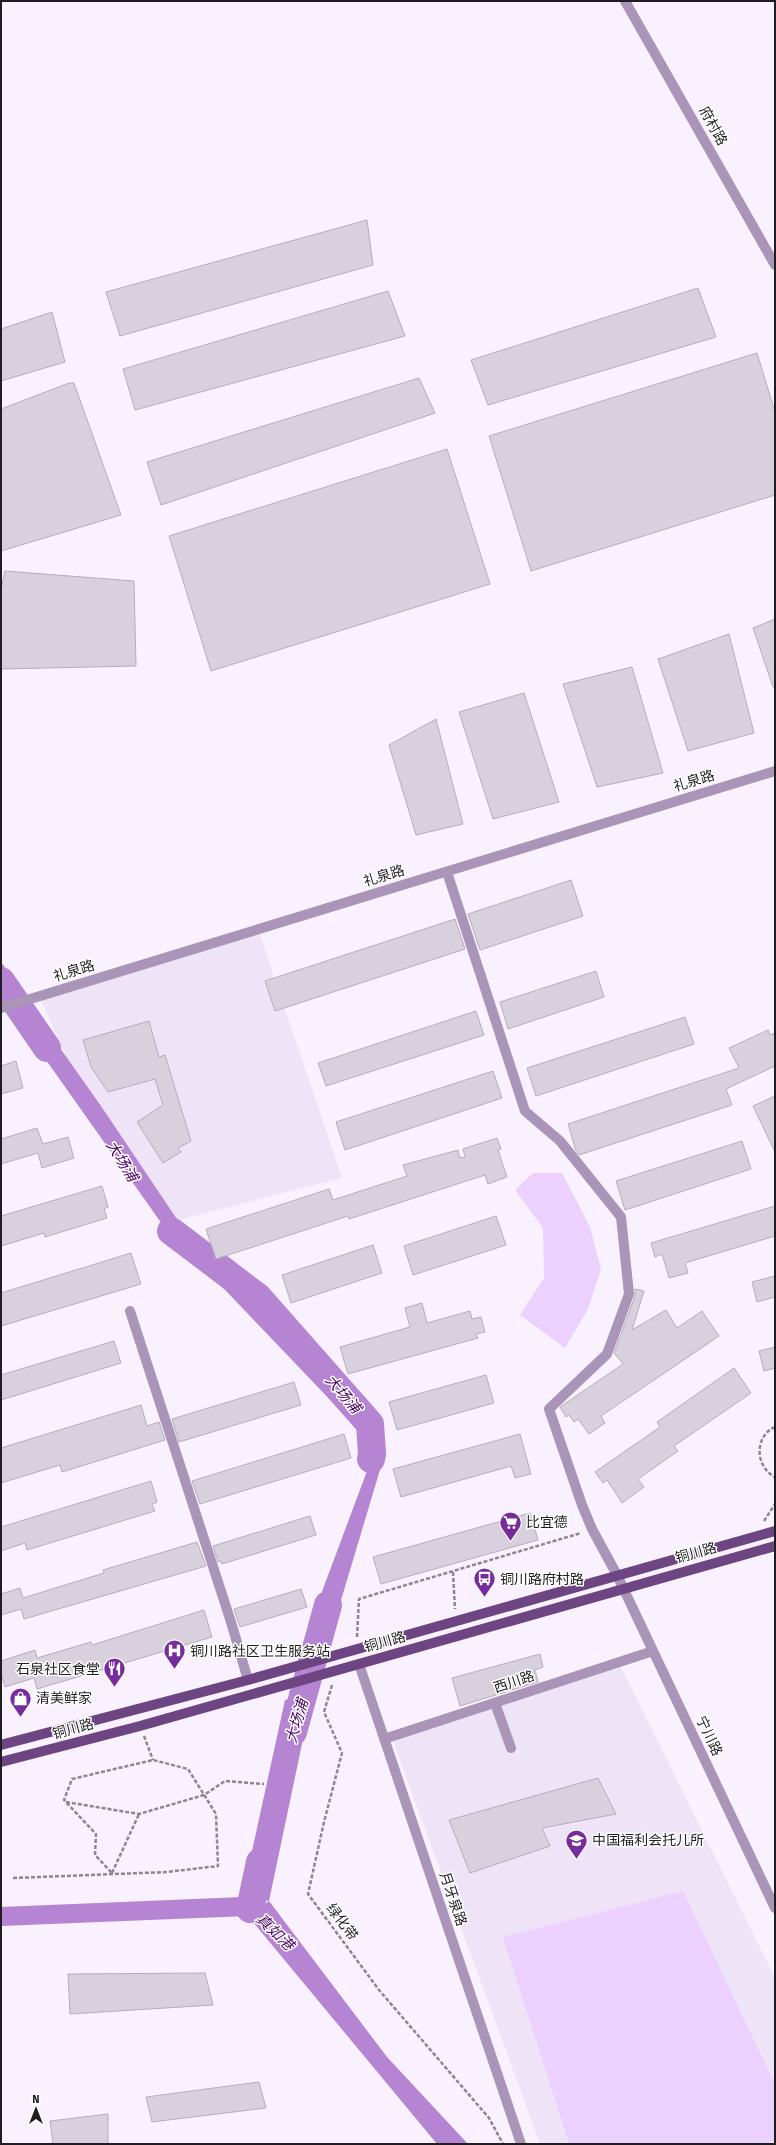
<svg xmlns="http://www.w3.org/2000/svg" width="776" height="2145" font-family="'Fira Sans','Noto Sans SC',sans-serif">
	<style>
		.built { fill: #efe4f7 }
		.green { fill: #ecd0fe }
		.water { fill: #b584d2; fill-rule: evenodd }
		.lines { fill: none; stroke-linecap: round; stroke-linejoin: round }
		.river { stroke: #b584d2; stroke-width: 28 }
		.building { fill: #d8d1dd; stroke: #b5aeba }
		.path { stroke: #8c878f; stroke-width: 2.5; stroke-dasharray: 4 2; stroke-linecap: butt }
		.minor { stroke: #aa95b8; stroke-width: 10 }
		.major { stroke: #6c4582; stroke-width: 10 }
		.labels { text-anchor: middle; dominant-baseline: central; stroke-width: 3; stroke-linejoin: round; paint-order: stroke }
		.street-label { font-size: 14px; fill: #1f1d21; stroke: #fff }
		.poi-label { font-size: 14px; fill: #1f1d21; stroke: #fff; text-anchor: start }
		.water-label { font-size: 15px; font-style: italic; fill: #4c0568; stroke: #fff }
	</style>
	<rect width="100%" height="100%" fill="#f9f1fe"/>
	<path class="built" d="M258,929L342,1178L162,1224L89,1108L39,996Z
		M621,1667L775,1978V2144H540L393,1741Z"/>
	<path class="green" d="M533,1173H562L590,1227L601,1269L588,1309L565,1348L520,1315L544,1278L543,1228L515,1190Z
		M683,1891L775,2084V2141L762,2144H569L503,1937Z"/>
	<path class="water" d="M1,962L20,988L1,993Z
		M36,1014L101,1106L199,1252L258,1297L370,1424L382,1463L339,1607L318,1641L308,1645L317,1605L370,1463L358,1429L162,1224L17,1019Z
		M316,1692L303,1739L269,1901L387,2057L468,2144H437L248,1916L1,1926V1907L242,1897L285,1700ZM242,1897L269,1901L248,1916Z"/>
	<g class="lines">
		<path class="river" d="M1,981L47,1048
			M171,1231L258,1297L370,1424L372,1454L371,1459
			M293,1732L328,1605
			M250,1909L260,1862"/>
	</g>
	<path class="building" d="M367,220L373,265L120,336L106,292Z
		M698,288L716,337L488,405L471,360Z
		M388,291L405,336L135,410L123,369Z
		M52,312L65,362L1,381V329Z
		M757,353L775,412V495L531,571L489,436Z
		M419,378L435,413L161,505L147,462Z
		M69,383H74L121,515L1,551V409Z
		M447,449L490,584L211,671L169,536Z
		M5,571L134,581L136,666L1,669V589Z
		M775,619V687H773L753,628Z
		M729,634L754,733L688,751L658,659Z
		M632,667L663,773L597,787L563,684Z
		M524,693L559,802L493,819L459,712Z
		M436,719L463,824L416,835L389,745Z
		M571,880L583,916L480,950L468,914Z
		M455,919L465,949L275,1011L265,981Z
		M596,971L604,997L508,1029L500,1002Z
		M476,1011L484,1035L326,1086L318,1063Z
		M685,1017L694,1044L536,1096L527,1068Z
		M149,1021L159,1057L165,1055L191,1141L178,1148L181,1152L163,1163L137,1122L163,1105L155,1079L108,1092L91,1067L83,1040Z
		M768,1030L770,1035L775,1033V1066L726,1089L732,1105L579,1155L576,1151L568,1124L739,1068L729,1048Z
		M16,1061L23,1088L1,1094V1066Z
		M493,1071L502,1098L345,1150L336,1122Z
		M775,1096V1152L753,1106Z
		M37,1128L43,1144L68,1137L74,1158L42,1168L38,1153L1,1164V1139Z
		M497,1138L501,1149L498,1150L507,1177L488,1184L485,1175L349,1219L348,1216L216,1259L206,1229L329,1189L333,1200L407,1176L403,1165L458,1150L460,1158L465,1157L463,1149Z
		M742,1141L751,1169L625,1210L616,1181Z
		M102,1186L108,1207L104,1209L107,1218L45,1237L44,1233L1,1246V1216Z
		M775,1206V1236L685,1263L688,1273L669,1278L662,1254L655,1257L651,1243Z
		M496,1216L506,1245L413,1275L404,1246Z
		M373,1245L382,1273L291,1303L282,1275Z
		M131,1253L141,1284L1,1326V1293Z
		M775,1276V1297L757,1302L752,1282Z
		M635,1289L644,1291L632,1330L666,1310L677,1328L702,1311L719,1336L601,1416L605,1423L589,1434L578,1419L574,1422L569,1415L566,1417L560,1407L623,1364L614,1353L635,1296Z
		M422,1303L427,1323L470,1311L472,1319L481,1317L485,1332L476,1334L478,1338L348,1374L340,1347L410,1327L405,1308Z
		M114,1341L121,1363L1,1400V1375Z
		M775,1347V1368L764,1371L759,1351Z
		M734,1368L751,1393L674,1446L678,1451L638,1479L644,1487L622,1503L607,1480L603,1483L595,1472L660,1427L657,1422Z
		M486,1375L494,1403L397,1430L389,1402Z
		M294,1382L301,1405L179,1442L172,1419Z
		M141,1405L147,1426L159,1422L165,1440L62,1472L60,1465L1,1483V1448Z
		M344,1434L351,1458L200,1504L192,1481Z
		M520,1434L531,1474L515,1478L511,1466L401,1497L393,1469Z
		M151,1481L157,1502L152,1504L155,1511L27,1550L25,1543L1,1551V1527Z
		M530,1513L538,1540L381,1584L373,1557Z
		M310,1516L316,1535L222,1564L221,1561L218,1562L213,1546Z
		M197,1542L206,1566L24,1619L21,1609L1,1615V1594L20,1588L23,1598L104,1573L103,1570Z
		M301,1589L307,1607L240,1627L234,1609Z
		M204,1610L212,1637L37,1689L34,1678L5,1687L1,1674V1661L35,1650L37,1658L91,1642L92,1645Z
		M540,1654L543,1667L535,1670L538,1682L460,1706L452,1678Z
		M598,1778L616,1814L542,1828L550,1846L470,1873L449,1820Z
		M205,1973L213,2005L70,2014L68,1974Z
		M259,2082L266,2108L152,2122L146,2097Z
		M108,2114V2144H53L50,2121Z"/>
	<g class="lines">
		<path class="path" d="M775,1427C754,1436 755,1467 775,1477
			M764,1521L775,1504
			M453,1572L455,1609
			M357,1637L359,1599L581,1533
			M332,1685L324,1712L342,1753L324,1822L308,1894L379,1990L489,2118L503,2144
			M144,1736L153,1760
			M66,1802L139,1814L204,1795L225,1781L264,1784
			M112,1873L139,1814
			M13,1878L167,1872L218,1866L216,1814L188,1769L153,1760L72,1779L64,1800L96,1834L95,1855L112,1873"/>
		<path class="minor" d="M625,1L775,265
			M447,872L525,1111L560,1141L621,1217L629,1294L607,1354L549,1409L582,1505L592,1529L617,1575L775,1908
			M1,1008L775,771
			M130,1311L231,1622L248,1680
			M359,1664L521,2144
			M495,1703L511,1748
			M384,1739L653,1651"/>
		<path class="major" d="M1,1745L248,1680L775,1531
			M1,1762L140,1726L775,1546"/>
	</g>
	<defs>
		<symbol id="supermarket-pin" viewBox="-11 -11 22 30"><path d="M0 17L-7.5 6A9.5 9.5 0 1 1 7.5 6Z" fill="#782b9d" stroke="#fff"/><path d="M-6-5.5h2.5l.6 2H6L4.5 2H-2.5L-4.4-4H-6ZM-1.5 3.2a1.3 1.3 0 1 0 .1 0ZM3 3.2a1.3 1.3 0 1 0 .1 0Z" fill="#fff"/></symbol>
		<symbol id="bus-pin" viewBox="-11 -11 22 30"><path d="M0 17L-7.5 6A9.5 9.5 0 1 1 7.5 6Z" fill="#782b9d" stroke="#fff"/><path d="M-5-6H5V4H4V6H2V4H-2V6H-4V4H-5ZM-3.5-4V0h7V-4ZM-3.5 1.2v1.5H-2V1.2ZM2 1.2v1.5H3.5V1.2Z" fill="#fff"/></symbol>
		<symbol id="hospital-pin" viewBox="-11 -11 22 30"><path d="M0 17L-7.5 6A9.5 9.5 0 1 1 7.5 6Z" fill="#782b9d" stroke="#fff"/><path d="M-5-5h3v3.5h4V-5h3V5h-3V1.5h-4V5h-3Z" fill="#fff"/></symbol>
		<symbol id="restaurant-pin" viewBox="-11 -11 22 30"><path d="M0 17L-7.5 6A9.5 9.5 0 1 1 7.5 6Z" fill="#782b9d" stroke="#fff"/><path d="M-5-6h1v4h1v-4h1v4h1v-4h1v5L-1.5 .5V6h-2V.5L-5-1ZM5-6V6H3V1.5H1.5Q1.5-4 5-6Z" fill="#fff"/></symbol>
		<symbol id="shop-pin" viewBox="-11 -11 22 30"><path d="M0 17L-7.5 6A9.5 9.5 0 1 1 7.5 6Z" fill="#782b9d" stroke="#fff"/><path d="M-5-2.5h2.3a2.7 3.5 0 0 1 5.4 0H5L5.5 6h-11ZM-1.5-2.5h3a1.5 2.3 0 0 0-3 0Z" fill="#fff"/></symbol>
		<symbol id="school-pin" viewBox="-11 -11 22 30"><path d="M0 17L-7.5 6A9.5 9.5 0 1 1 7.5 6Z" fill="#782b9d" stroke="#fff"/><path d="M0-5L7-2L0 1L-7-2ZM-4 1L0 2.5L4 1V4Q0 6-4 4Z" fill="#fff"/></symbol>
	</defs>
	<g fill-rule="evenodd">
		<use href="#supermarket-pin" x="498" y="1510" width="25" height="34"/>
		<use href="#bus-pin" x="472" y="1566" width="25" height="34"/>
		<use href="#hospital-pin" x="162" y="1638" width="25" height="34"/>
		<use href="#restaurant-pin" x="102" y="1656" width="25" height="34"/>
		<use href="#shop-pin" x="8" y="1686" width="25" height="34"/>
		<use href="#school-pin" x="564" y="1828" width="25" height="34"/>
	</g>
	<g class="labels">
		<g class="street-label">
			<text transform="translate(713 126) rotate(61)">府村路</text>
			<text transform="translate(694 781) rotate(-17)">礼泉路</text>
			<text transform="translate(384 876) rotate(-17)">礼泉路</text>
			<text transform="translate(74 971) rotate(-17)">礼泉路</text>
			<text transform="translate(696 1553) rotate(-16)">铜川路</text>
			<text transform="translate(385 1642) rotate(-16)">铜川路</text>
			<text transform="translate(514 1682) rotate(-18)">西川路</text>
			<text transform="translate(73 1729) rotate(-15)">铜川路</text>
			<text transform="translate(709 1736) rotate(65)">宁川路</text>
			<text transform="translate(453 1899) rotate(71)">月牙泉路</text>
			<text transform="translate(342 1922) rotate(53)">绿化带</text>
		</g>
		<g class="poi-label">
			<text x="526" y="1522">比宜德</text>
			<text x="500" y="1579">铜川路府村路</text>
			<text x="190" y="1651">铜川路社区卫生服务站</text>
			<text x="100" y="1669" text-anchor="end">石泉社区食堂</text>
			<text x="36" y="1698">清美鲜家</text>
			<text x="592" y="1840">中国福利会托儿所</text>
		</g>
		<g class="water-label">
			<text transform="translate(122 1161) rotate(58)">大场浦</text>
			<text transform="translate(343 1394) rotate(49)">大场浦</text>
			<text transform="translate(297 1721) rotate(-74)">大场浦</text>
			<text transform="translate(275 1932) rotate(44)">真如港</text>
		</g>
	</g>
	<rect width="776" height="2145" fill="none" stroke="#1f1d21" stroke-width="4"/>
	<g transform="translate(36 2109)" stroke="#ffffff" stroke-width="3" paint-order="stroke">
	<path d="M0-3L7 15L0 10L-7 15Z" fill="#1f1d21"/>
	<text y="-6" font-size="11" font-weight="bold" text-anchor="middle" fill="#1f1d21">N</text>
	</g>
</svg>
